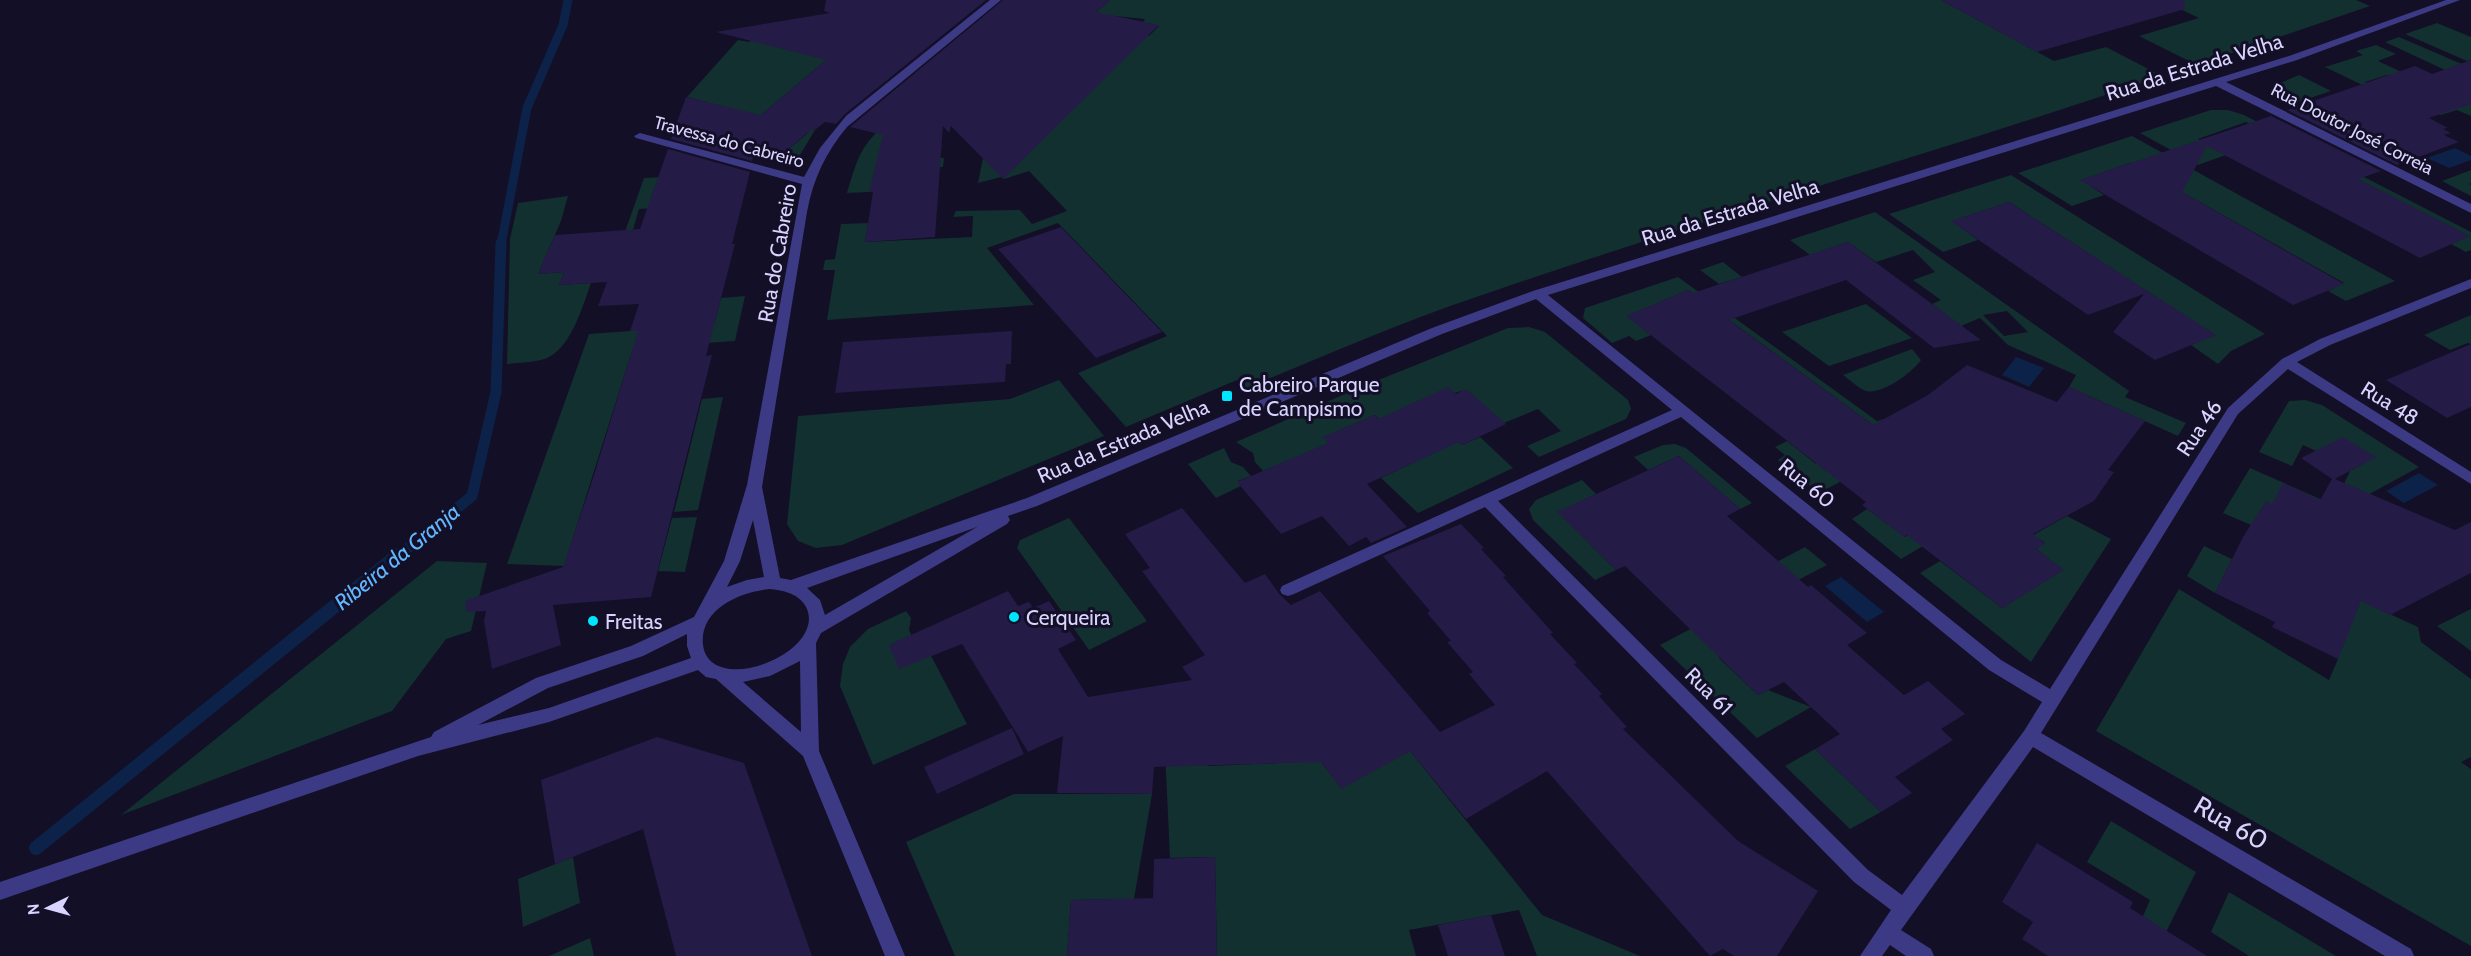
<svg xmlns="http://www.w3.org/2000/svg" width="2471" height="956" font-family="Cabin,sans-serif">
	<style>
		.green { fill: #12302f; fill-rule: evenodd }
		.water { fill: #0c2248 }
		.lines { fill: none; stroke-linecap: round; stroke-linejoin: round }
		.stream-far2 { stroke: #0c2248; stroke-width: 9 }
		.stream-far1 { stroke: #0c2248; stroke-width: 11 }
		.stream { stroke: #0c2248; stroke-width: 14 }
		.building { fill: #241b47 }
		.minor { fill: #3d3a85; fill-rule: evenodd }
		.poi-dot { fill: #00e5ff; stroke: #130f26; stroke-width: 2 }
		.labels { text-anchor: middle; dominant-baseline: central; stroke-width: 6; stroke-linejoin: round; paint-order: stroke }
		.far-street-label { font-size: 18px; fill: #d9d4ff; stroke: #130f26 }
		.street-label { font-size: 21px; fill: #d9d4ff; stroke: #130f26 }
		.poi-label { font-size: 21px; fill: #d9d4ff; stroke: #130f26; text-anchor: start }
		.water-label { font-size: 22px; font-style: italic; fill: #62b6ff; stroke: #130f26 }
		.near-street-label { font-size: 26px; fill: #d9d4ff; stroke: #130f26 }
	</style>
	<rect width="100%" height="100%" fill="#130f26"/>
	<path class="green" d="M1107,0H1941L2054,61L2106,47L2162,76C1927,156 1688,223 1453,305C1383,330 1315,360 1246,388L1237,380L1126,427L1078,373L1167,336L1058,223L987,248L1034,305L827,320L835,270H823L825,260L835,259L841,224L868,223L865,242L972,237L973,216L953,217L956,211L1020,210L1032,224L1067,211L1029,171L1004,179L1001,177L978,183L983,158L1021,9L1149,36L1159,26L1143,22L1145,19L1094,14L1109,1Z
		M2161,0H2356L2370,6L2197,65L2139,36L2199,18Z
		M2437,23L2471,37V60L2467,61L2405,34Z
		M766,31L826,60L760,116L687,97L738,40L749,42Z
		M2399,37L2471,68L2445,70L2385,42Z
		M2376,45L2396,54L2378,61L2410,76L2426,71L2471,97V116L2457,110L2441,115L2423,107L2424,92L2387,75L2365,82L2412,105L2408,107L2325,67L2363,55L2356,51Z
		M2299,75L2331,91L2289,105L2272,90L2273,86Z
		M2211,110H2228L2244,115L2471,232V250L2466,252L2451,244L2469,236L2246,122L2198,139L2226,155L2198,165L2140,133Z
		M893,117L917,158H944L943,167L922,168L869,192L847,193C859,153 861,145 893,117Z
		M791,124L815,130L794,165L775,160L808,133Z
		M2132,136L2395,281L2346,301L2328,291L2344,283L2130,163L2081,180L2104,195L2072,206L2018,173Z
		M2471,170V183L2469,184L2471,185V196L2442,181Z
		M2011,175L2265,334L2231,351L2218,364L2191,345L2215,335L2009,202L1952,221L1978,240L1943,252L1889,214Z
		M685,176L731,184L654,189L651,199L674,198L666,222L698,220L691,243L652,246L643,270L621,272L619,276L609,277L644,178ZM657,208L651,228L633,230L639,209Z
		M568,196L561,221L538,274L564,272L559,285L591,283C583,305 572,345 549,357C541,362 518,363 507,364L510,239L518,203Z
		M1875,212L2129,391L2125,397L2186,423L2178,436L2069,387L2076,375L2008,345L1980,318L1961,326L1932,304L1941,300L1913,280L1935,272L1913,250L1876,262L1848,242L1810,255L1790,240ZM2007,311L2028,332L2004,336L1983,315Z
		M1723,262L1742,277L1719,284L1700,270Z
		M1678,277L1877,421L1884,419L1881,460L1819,493L1778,460L1785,455L1775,447L1787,441L1816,464L1880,430L1688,290L1627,316L1651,335L1636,341L1629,336L1612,343L1583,318L1585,308Z
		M745,296L735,341L633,348L564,566L507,564L589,334L714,325L721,298Z
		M1866,304L1912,338L1829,366L1782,332Z
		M2471,315V344L2468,343L2450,350L2424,335Z
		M1529,327L1545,332L1628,400L1631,409L1626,419L1539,457L1527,446L1561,431L1538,409L1504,423L1466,390L1416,403L1462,445L1480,437L1513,468L1418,513L1381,478L1419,460L1375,415L1324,437L1347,463L1284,462L1263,471L1255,462L1253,453L1236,442L1361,387L1508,328Z
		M1912,349L1921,360C1913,372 1882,395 1866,391C1858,388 1850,380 1843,375Z
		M1059,380L1104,436L842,545L816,548L798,541L787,524L798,416L1010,399Z
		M723,397L698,510L674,512L702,399Z
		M2305,400L2322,405L2419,467L2364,497L2342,488L2350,471L2375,457L2316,451L2303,445L2292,466L2259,452L2289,401Z
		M1675,444L1686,448L1752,503L1740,509L1679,456L1648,470L1634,457L1663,445Z
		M1224,448L1231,462L1243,467L1251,476L1238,481L1241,486L1216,498L1188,464Z
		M2250,468L2386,528L2251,525L2223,513Z
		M1582,480L1596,494L1558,512L1616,570L1595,580L1533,520L1529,509L1536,500Z
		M1971,496L2004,498L1901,559L1852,519L1867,509L1905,537Z
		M2067,516L2111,539L2031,662L1920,573L1940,561L2002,608L2063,570L2036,549L2045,543L2033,535Z
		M697,517L685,572L658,571L672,518Z
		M1069,518L1147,621L1089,650L1017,548L1020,540Z
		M2204,546L2232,559L2215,593L2187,576Z
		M1805,547L1827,565L1771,594L1750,576Z
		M437,561L487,563L471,631L446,639L392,711L121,815Z
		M2314,579L2418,627L2421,642L2471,679V757L2461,762L2471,769V946L2096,731L2179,589L2329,680L2338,659Z
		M2471,609V651L2437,626Z
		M906,611L911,618L909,630L916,644L929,652L967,724L873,765L840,686L843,664L850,647L868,629Z
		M1715,616L1719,658L1758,695L1768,690L1811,707L1757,738L1660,645Z
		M1261,685L1341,788L1410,751L1542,915L1640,956H1537L1519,910L1409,930L1416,956H1217L1215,857L1170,858L1165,751L1209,766L1279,763L1276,725Z
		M1815,749L1881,812L1850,829L1785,766Z
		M1014,794H1152L1134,899L1071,900L1067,956H955L906,842Z
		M2111,821L2196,872L2155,954L2132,941L2150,900L2087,862Z
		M573,857L580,903L523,927L518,879Z
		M2229,892L2336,956H2249L2211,932Z
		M590,938L594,956H549Z"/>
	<path class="water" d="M2455,148L2471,156V160L2449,168L2427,158Z
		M2016,357L2044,368L2029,387L2002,375Z
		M2419,473L2438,485L2404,503L2386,491Z
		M1841,577L1884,612L1867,622L1825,586Z"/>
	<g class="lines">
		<path class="stream-far2" d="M501,245L527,108L563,25L568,0"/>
		<path class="stream-far1" d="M397,557L472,496L496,392L501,243"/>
		<path class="stream" d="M36,848L398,555"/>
	</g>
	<path class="building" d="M826,0H986L845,114L836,124L825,122L815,130L812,129L775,160L754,155L752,161L671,139L686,97L761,115L826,60L716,32L830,13L824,11Z
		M1003,0H1110L1096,12L1159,25L1003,179L951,126L949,133L943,126L935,237L865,242L873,192H869L883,135L850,127Z
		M1941,0H2184L2185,9L2037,52Z
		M2471,60V104L2429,118L2448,128L2443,129L2451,133L2444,135L2459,142L2397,165L2287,110L2415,66L2432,74Z
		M2271,116L2381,171L2358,179L2470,236L2420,258L2207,146L2182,192L2344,284L2293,305L2080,180Z
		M668,149L750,172L732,244H735L706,356L712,355L651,597L553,605L561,645L492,669L484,621L486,611L467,612L465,601L563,567L594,475L638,331H630L639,304L598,306L607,282L559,285L564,272L538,274L555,235L640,229Z
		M2009,202L2012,204L2216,335L2155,360L2113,332L2144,294L2088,315L1951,221Z
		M1061,227L1162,332L1096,358L998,249Z
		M1848,242L1981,340L1934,348L1846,280L1729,320L1873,425L1928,395L1967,365L2057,402L2069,387L2145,421L2108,470L2114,472L2094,501L2033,534L2045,544L2036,549L2064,570L2002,608L1907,535L1904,537L1862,505L1866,502L1626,316L1688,290L1693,293Z
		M1012,331L1011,364H1006L1005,382L835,393L843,342Z
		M2471,344V407L2447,418L2386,380Z
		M1448,387L1456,394L1466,389L1506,424L1462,445L1459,442L1367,484L1407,527L1371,543L1366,537L1349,546L1322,516L1281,534L1237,482L1328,443L1323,437L1375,415L1378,419Z
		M2343,437L2376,457L2335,479L2455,530L2471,522V573L2390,615L2361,601L2338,659L2272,627L2275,622L2215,593L2243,537L2266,501L2272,504L2283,483L2320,500L2332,479L2301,458Z
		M1679,456L1740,509L1727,516L1808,587L1811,585L1867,633L1847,645L1904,695L1928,681L1965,714L1941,729L1953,740L1895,777L1912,793L1881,812L1815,749L1840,734L1784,682L1758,695L1625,566L1616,570L1557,512Z
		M1182,508L1245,583L1265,574L1280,595L1291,605L1320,591L1440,732L1495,705L1469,674L1473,672L1447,642L1451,641L1427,613L1430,611L1383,556L1461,524L1484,548L1481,549L1506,576L1503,577L1553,633L1550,634L1577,663L1574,664L1602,694L1599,696L1627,727L1623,729L1738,841L1818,891L1777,956H1734L1723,949L1710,956L1547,771L1466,819L1410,751L1341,789L1321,762L1154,767L1152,794L1057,793L1063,736L1028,752L962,644L899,669L889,645L1008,591L1018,606L1029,602L1033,608L1049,601L1076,640L1058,649L1088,697L1192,680L1182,667L1205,655L1142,571L1150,568L1125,534Z
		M1012,728L1024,754L937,794L924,767Z
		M657,737L744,763L812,956H676L643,829L555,864L541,780Z
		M2037,843L2133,902L2130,908L2207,956H2048L2022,939L2033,922L2002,902Z
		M1215,857L1217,956H1067L1071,900L1153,898L1154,859Z
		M1491,915L1505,956H1448L1438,925Z"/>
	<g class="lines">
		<path class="minor" d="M990,0H1001L847,127C826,152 813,179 807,212L762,487L780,578L791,580L1027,498L1432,328L1533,291L2289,56L2446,0H2460L2297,60L2226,82L2471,204V213L2216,86L1548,295L2001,660L2050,689L2228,408L2282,359L2320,339L2471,279V288L2330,345L2297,362L2471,472V484L2288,369L2238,414L2041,733L2411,949L2414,956H2385L2033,747L1901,930L1931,949L1934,956H1906L1890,945L1882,956H1860L1891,910L1854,882L1485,507L1294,594L1288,596L1282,594L1280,590L1282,586L1672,410L1536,299L1442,334L1037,506L1008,516L1010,520L1007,524L821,633L816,643L819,751L905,956H885L803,756L716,679L706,677L698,670L549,722L418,756L0,900V882L431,737L434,732L536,678L631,646L694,617L724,561L747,485L802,184L636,138L634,136L640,133L804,177L820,148L846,116ZM1681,417L1989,670L2042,702L2024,731L1902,895L1868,870L1498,501ZM753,520L764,577L747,580L727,587L740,561ZM977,527L825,615L820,600L807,588ZM769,589C783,590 801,594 807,609C825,654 710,698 703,645C699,609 740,592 769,589ZM687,634V646L691,658L549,708L478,725L548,688L643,656ZM800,661L801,732L743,682L770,676Z"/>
	</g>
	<g class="poi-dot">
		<rect x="1221" y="390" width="12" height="12" rx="3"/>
		<circle cx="1014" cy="617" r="6"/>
		<circle cx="593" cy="621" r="6"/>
	</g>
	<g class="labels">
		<g class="far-street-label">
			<text transform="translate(2352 129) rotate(27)">Rua Doutor José Correia</text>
			<text transform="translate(729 142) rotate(15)">Travessa do Cabreiro</text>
		</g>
		<g class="street-label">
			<text transform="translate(2194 67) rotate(-17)">Rua da Estrada Velha</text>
			<text transform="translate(1730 212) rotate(-17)">Rua da Estrada Velha</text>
			<text transform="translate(777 253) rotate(-80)">Rua do Cabreiro</text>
			<text transform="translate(2390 403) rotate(32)">Rua 48</text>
			<text transform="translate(2199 428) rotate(-56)">Rua 46</text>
			<text transform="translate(1123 441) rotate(-23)">Rua da Estrada Velha</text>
			<text transform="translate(1807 483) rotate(39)">Rua 60</text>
			<text transform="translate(1709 691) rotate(45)">Rua 61</text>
		</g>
		<g class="poi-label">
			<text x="1239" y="384">Cabreiro Parque<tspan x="1239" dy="24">de Campismo</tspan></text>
			<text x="1026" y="617">Cerqueira</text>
			<text x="605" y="621">Freitas</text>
		</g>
		<g class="water-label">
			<text transform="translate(397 557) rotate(-39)">Ribeira da Granja</text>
		</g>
		<g class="near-street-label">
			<text transform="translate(2231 823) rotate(30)">Rua 60</text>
		</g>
	</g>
	<g transform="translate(48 908) rotate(265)" stroke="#130f26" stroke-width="4.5" paint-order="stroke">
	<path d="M0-4.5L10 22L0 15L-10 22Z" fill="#d9d4ff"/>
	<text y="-9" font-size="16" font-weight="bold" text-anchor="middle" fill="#d9d4ff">N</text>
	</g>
</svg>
